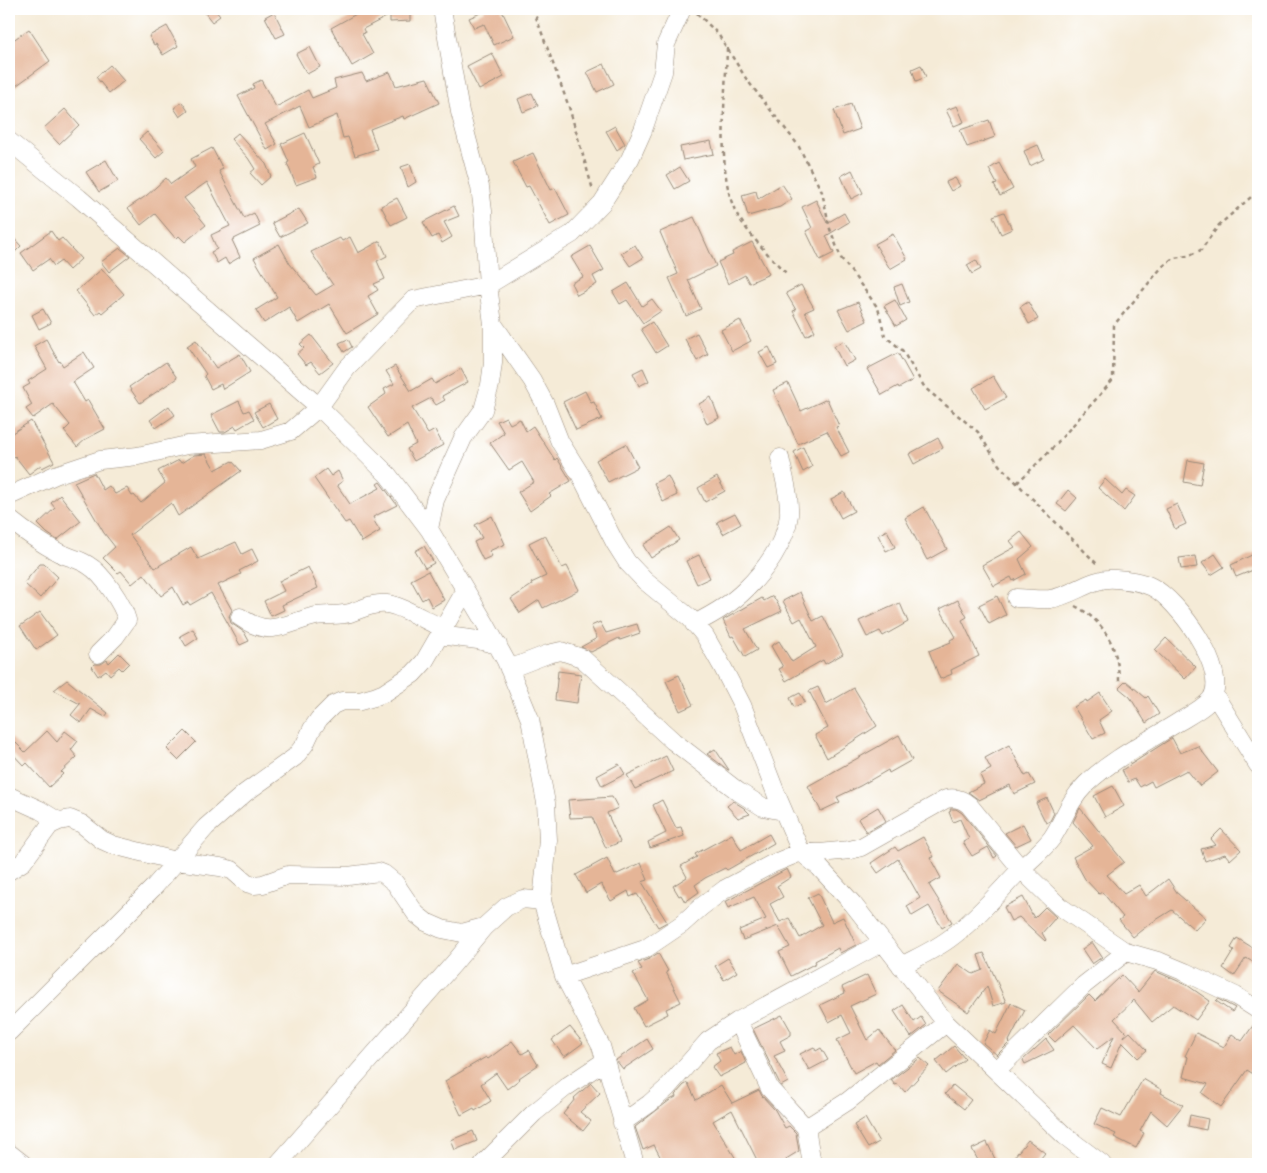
<svg xmlns="http://www.w3.org/2000/svg" width="1267" height="1173" font-family="Kalam,sans-serif">
	<style>
		.building { fill: #e5b597 }
		.lines { fill: none; stroke-linecap: round; stroke-linejoin: round }
		.minor-casing { stroke: #988a7a; stroke-width: 19 }
		.path { stroke: #988a7a; stroke-width: 2.5; stroke-dasharray: 4 4; stroke-linecap: butt }
		.minor { stroke: #fff; stroke-width: 18 }
	</style>
	<rect width="100%" height="100%" fill="#fff"/>
	<filter id="ink" filterUnits="userSpaceOnUse"><feTurbulence type="fractalNoise" baseFrequency=".02" numOctaves="2"/><feDisplacementMap in="SourceGraphic" scale="10" xChannelSelector="R" yChannelSelector="G"/><feConvolveMatrix kernelMatrix="1 2 1 2 8 2 1 2 1" color-interpolation-filters="sRGB"/></filter>
	<filter id="wash" filterUnits="userSpaceOnUse"><feTurbulence type="fractalNoise" baseFrequency=".0096" numOctaves="4" result="noise"/><feDisplacementMap in="SourceGraphic" scale="20" xChannelSelector="R" yChannelSelector="G"/><feGaussianBlur stdDeviation="1.12" result="paint"/><feColorMatrix in="noise" values="0 0 0 0 0 0 0 0 0 0 0 0 0 0 0 0 0 1.4 0 .05"/><feComposite in="paint" operator="in"/></filter>
	<g filter="url(#wash)">
		<rect width="100%" height="100%" fill="#f5ebd7"/>
		<g id="blocks">
			<path class="building" d="M202,9H214L220,16L212,22Z
				M365,9H410V21L390,22V15L363,29L365,33L362,34L373,54L352,66L331,28Z
				M484,9H501L514,36L494,45L484,24L474,28L469,18L485,11Z
				M274,12L285,34L276,38L265,17Z
				M167,26L178,46L163,55L156,44L154,45L149,36Z
				M29,29L50,61L9,91V43Z
				M310,47L320,67L307,74L296,54Z
				M492,53L504,77L479,90L467,66Z
				M604,64L614,84L597,92L587,72Z
				M110,65L124,81L109,93L96,77Z
				M921,65L926,77L916,81L912,69Z
				M390,72L396,86L427,78L439,103L404,119L403,116L370,129L377,149L355,156L348,137L343,138L337,115L309,127L300,106L265,124L277,144L267,150L238,96L254,88L253,84L261,80L276,107L308,90L312,98L336,88L334,80L362,73L366,81Z
				M532,93L538,106L523,112L518,99Z
				M182,102L188,111L180,117L174,108Z
				M851,104L860,129L843,135L834,110Z
				M957,106L964,122L954,126L946,110Z
				M65,109L79,125L59,144L44,128Z
				M989,120L995,137L967,147L960,130Z
				M615,126L625,144L617,150L606,131Z
				M147,132L164,151L156,158L139,139Z
				M238,133L266,164L271,176L261,185L250,173L255,169L248,158L231,139Z
				M305,133L319,164L313,167L317,177L296,185L287,163L289,162L281,144Z
				M711,141L714,154L683,160L680,147Z
				M1038,145L1044,159L1030,166L1024,151Z
				M212,148L223,169L219,171L244,218L254,213L260,226L232,240L240,257L228,264L225,258L217,263L211,252L217,249L211,235L230,226L207,182L184,198L206,225L185,242L179,236L176,239L155,214L141,225L128,208L146,196L166,178L171,184L195,167L191,159Z
				M533,153L551,190L555,188L569,215L550,225L529,186L526,187L513,162Z
				M106,160L118,181L99,192L86,172Z
				M999,163L1013,189L1000,196L994,185L997,184L989,169Z
				M410,164L416,182L408,187L401,167Z
				M680,167L689,181L675,189L667,175Z
				M852,170L863,193L851,199L841,176Z
				M955,178L960,186L951,191L946,182Z
				M782,184L792,199L780,207L748,216L742,195L756,191L758,199Z
				M397,198L407,217L391,225L381,206Z
				M816,200L827,223L844,213L849,222L826,236L834,253L820,260L806,231L812,228L802,207Z
				M454,206L459,216L444,222L452,237L442,243L438,235L432,238L423,222Z
				M299,209L308,223L280,237L272,223Z
				M1004,212L1012,229L1001,234L993,216Z
				M694,217L716,266L688,280L701,309L686,316L669,278L678,274L660,232Z
				M51,231L58,241L62,238L81,259L69,270L61,261L54,266L49,259L33,270L21,253Z
				M9,233L21,246L9,258Z
				M893,234L907,259L890,269L875,244Z
				M350,237L358,253L380,241L387,256L377,261L385,279L374,284L378,290L368,296L378,314L347,333L329,304L298,323L289,307L264,323L256,310L277,297L254,258L279,244L290,264L316,295L333,285L311,252L340,238L342,241Z
				M752,242L769,274L749,283L745,275L728,284L718,262L733,255L732,252Z
				M635,245L643,258L630,266L621,253Z
				M590,246L604,270L593,276L597,284L577,295L571,283L583,277L571,257Z
				M120,248L130,256L109,272L101,262Z
				M976,260L981,269L972,274L967,265Z
				M102,269L124,294L102,313L100,311L95,315L76,291Z
				M628,283L642,306L652,299L661,311L643,323L627,300L620,304L613,292Z
				M902,284L909,302L900,306L894,287Z
				M801,285L814,308L805,312L815,331L806,336L793,311L796,310L786,293Z
				M895,300L906,320L896,326L884,306Z
				M858,302L867,321L849,330L838,310Z
				M1028,302L1038,319L1029,324L1020,307Z
				M43,309L51,323L39,329L32,315Z
				M740,320L751,341L732,351L721,330Z
				M652,322L667,346L656,353L641,329Z
				M697,333L708,354L697,361L685,339Z
				M311,335L333,363L320,373L311,362L306,365L297,354L304,348L300,344Z
				M46,339L59,362L60,361L63,366L84,352L94,368L73,382L85,402L88,400L105,429L86,439L77,447L64,431L70,425L53,404L33,418L26,409L32,405L23,388L30,384L28,381L47,369L34,346Z
				M348,339L352,347L344,352L339,343Z
				M196,340L216,368L240,354L250,372L223,389L221,384L211,389L204,376L206,374L187,346Z
				M844,341L855,360L844,366L834,346Z
				M769,347L777,364L768,368L759,352Z
				M898,353L913,380L899,388L898,386L882,395L867,369Z
				M166,362L177,378L140,403L129,387Z
				M395,366L411,391L432,379L435,384L461,369L468,382L442,396L445,400L436,405L431,398L412,408L428,434L435,430L443,445L414,461L407,449L416,444L407,425L388,437L368,407L386,394L384,389L394,384L386,371Z
				M643,368L649,381L639,386L633,373Z
				M993,376L1006,398L985,409L973,388Z
				M788,383L801,411L827,399L839,426L836,427L849,452L841,456L827,431L798,444L773,390Z
				M585,391L591,403L594,402L602,419L576,430L563,402Z
				M711,397L719,418L707,424L699,404Z
				M239,401L244,412L249,410L254,419L237,429L235,426L225,432H220L211,415Z
				M269,404L277,419L263,427L254,412Z
				M169,406L175,415L156,428L150,420Z
				M506,417L510,424L520,419L526,431L533,426L555,460L557,458L571,481L549,494L551,496L530,511L518,492L534,482L522,462L509,470L490,443L504,433L497,421Z
				M31,421L54,462L42,468L41,465L29,474L15,456L9,461V435Z
				M938,438L943,448L914,464L909,454Z
				M626,444L638,467L608,482L596,460Z
				M803,447L812,467L803,472L794,452Z
				M206,454L215,470L232,461L241,471L178,516L171,503L130,535L155,568L191,547L198,559L236,542L242,554L252,549L258,561L239,571L241,574L218,585L232,610L229,616L231,623L244,632L249,641L240,645L211,593L190,605L188,602L183,605L173,587L161,596L144,574L132,584L121,571L118,573L103,558L115,547L104,533L74,482L94,473L103,490L109,486L115,494L127,488L132,496L134,495L141,503L165,483L158,471L179,460L181,463L194,455Z
				M1188,460L1204,463L1200,485L1184,482Z
				M326,469L331,476L338,471L343,481L337,485L350,504L380,488L377,484L380,482L397,505L373,517L375,521H374L380,531L362,542L349,521L345,523L314,478Z
				M668,476L677,495L663,502L654,483Z
				M717,477L725,491L705,502L698,488Z
				M1105,479L1122,495L1126,490L1135,496L1124,511L1098,488Z
				M1068,490L1077,498L1066,511L1057,504Z
				M844,492L854,511L841,518L831,499Z
				M60,495L81,521L57,540L47,533L38,524L55,508L51,503Z
				M1177,504L1186,524L1175,529L1166,509Z
				M924,507L947,549L927,560L905,518Z
				M735,513L741,524L723,534L717,522Z
				M492,516L505,544L489,551L492,556L483,560L474,542L482,538L475,525Z
				M671,527L679,540L651,558L643,545Z
				M887,530L895,547L886,551L878,535Z
				M1021,532L1033,547L1019,559L1026,574L1013,581L1011,577L994,586L982,565L1015,547L1010,541Z
				M545,535L562,568L567,566L579,590L543,608L539,600L520,613L511,599L532,585L531,583L546,576L529,543Z
				M424,546L434,563L425,568L415,551Z
				M1258,552V568L1236,577L1231,565Z
				M1215,554L1224,567L1211,575L1202,563Z
				M699,555L710,578L697,584L686,561Z
				M1195,556L1197,567L1181,569L1179,558Z
				M40,564H44L58,577L40,598L24,583Z
				M308,567L318,588L282,605L284,610L271,616L264,601L284,591L279,581Z
				M428,571L444,600L432,607L427,597L422,600L411,580Z
				M800,592L813,621L823,616L843,654L825,664L823,660L786,681L779,669L783,667L771,646L779,641L792,662L816,647L801,618L794,622L783,601Z
				M773,596L782,611L745,629L757,650L745,657L733,636L731,637L723,620L762,598L764,601Z
				M997,596L1006,615L989,624L979,605Z
				M958,600L967,617L962,620L979,656L951,670L952,674L940,679L929,651L951,642L950,640L956,637L940,609Z
				M900,603L908,622L883,636L880,631L867,637L859,621Z
				M40,612L57,635L36,650L20,626Z
				M600,622L606,633L637,624L640,633L620,640L619,638L591,652L581,647L597,638L591,626Z
				M193,629L198,638L186,646L180,636Z
				M1166,638L1196,667L1185,679L1155,650Z
				M119,653L129,663L122,670L119,667L110,675L106,670L98,676L92,667L95,664H101L107,660L109,663Z
				M558,671L581,674L577,703L555,700Z
				M679,675L693,705L680,711L666,681Z
				M67,680L108,713L105,717L91,709L81,723L71,715L80,704L54,690Z
				M1126,681L1146,698L1148,696L1159,714L1146,723L1130,697L1119,688Z
				M818,687L826,704L854,688L877,726L827,758L815,735L828,728L809,691Z
				M800,693L805,702L794,707L790,698Z
				M1100,693L1112,711L1099,720L1105,733L1093,739L1074,707L1086,700L1087,702Z
				M47,731L57,742L65,731L78,741L71,750L77,757L61,772L63,774L49,787L27,763L24,766L9,750V736L25,752Z
				M185,731L196,742L178,760L167,749Z
				M899,735L912,760L889,773L888,770L860,786L837,797L840,802L821,811L808,786Z
				M1172,738L1180,753L1198,746L1218,772L1200,786L1187,770L1154,787L1151,781L1140,787L1135,779L1128,782L1122,770Z
				M1009,745L1025,776L1029,774L1035,784L1014,794L1010,785L979,800L968,792L984,784L980,775L991,769L985,758Z
				M715,749L729,770H728L707,754Z
				M666,756L673,771L635,789L627,775Z
				M619,764L625,774L602,786L597,776Z
				M1113,786L1124,806L1105,817L1094,796Z
				M612,797L618,808L607,813L620,842L606,848L592,817L570,818L568,800Z
				M1047,798L1054,813L1050,821L1046,823L1036,803Z
				M662,800L676,828L681,827L684,836L650,848L648,842L666,833L653,805Z
				M733,801L744,808L750,814L738,818L727,806Z
				M878,807L886,821L866,832L858,819Z
				M1080,808L1124,862L1107,875L1124,894L1139,885L1146,896L1168,879L1178,894L1206,918L1195,930L1172,910L1148,925L1133,937L1119,920L1123,917L1102,892L1099,894L1085,879L1073,857L1093,846L1073,822Z
				M950,809H956L962,813L997,856L994,858L988,847L972,856L963,842L969,839L960,819L953,822L949,812L951,811Z
				M1023,824L1031,839L1016,846L1005,833Z
				M1221,829L1241,850L1230,860L1225,854L1205,861L1201,849L1216,845L1211,839Z
				M732,834L741,850L769,834L774,843L727,870L725,868L705,878L695,885L699,892L685,902L681,895L679,896L673,886L687,877L681,866L697,857L695,854Z
				M923,837L934,857L930,858L941,878L929,885L952,922L942,928L929,906L912,916L907,906L920,898L898,859L878,873L871,863L895,847L898,851Z
				M607,858L615,875L641,863L648,880L642,882L667,922L658,927L637,894L630,897L628,891L611,901L601,884L586,893L576,875Z
				M787,869L791,877L777,886L783,897L770,904L780,922L789,918L800,938L822,925L808,898L818,893L832,922L843,917L856,945L840,953L838,948L815,961L816,963L791,976L779,952L790,947L778,926L743,940L739,930L766,919L754,897L728,908L725,902Z
				M1023,897L1034,918L1045,907L1056,917L1042,933L1046,940L1045,941L1019,917L1011,921L1004,907Z
				M1237,938L1258,951V965L1246,958L1234,976L1223,968L1234,950L1231,948Z
				M1092,942L1102,957L1092,964L1082,949Z
				M658,953L668,971L666,972L681,1002L666,1009L668,1014L644,1026L634,1008L648,1000L633,973L642,969L638,963L649,959Z
				M984,953L1006,1002L993,1006L987,986L968,1012L938,991L958,964L973,974L983,970L978,955Z
				M728,958L737,972L724,980L715,966Z
				M1155,971L1187,985L1210,1001L1196,1020L1173,1005L1152,1022L1134,1000L1114,1019L1126,1032L1124,1037L1130,1032L1147,1050L1138,1058L1122,1042L1111,1068L1102,1064L1114,1036L1097,1049L1074,1025L1055,1042L1048,1035L1089,995L1095,1001L1122,975L1138,992Z
				M867,975L876,994L850,1006L867,1040L879,1030L895,1050L878,1064L876,1061L854,1073L837,1040L851,1033L842,1015L829,1022L820,1005L845,993L842,987Z
				M1218,999L1235,1008L1232,1012L1216,1001Z
				M1011,1003L1025,1010L1009,1041L1010,1042L997,1055L983,1043L990,1030L996,1034Z
				M903,1005L914,1022L921,1017L926,1025L911,1037L894,1011Z
				M782,1015L791,1031V1035L780,1041L785,1051L774,1056L788,1082L781,1086L753,1029Z
				M1257,1020L1258,1021V1077L1247,1070L1221,1107L1202,1093L1208,1084L1183,1077L1188,1057L1185,1056L1196,1033L1224,1047L1232,1034L1242,1041Z
				M570,1027L583,1043L564,1057L552,1040Z
				M647,1039L653,1049L623,1069L616,1060Z
				M1046,1039L1054,1050L1025,1064L1023,1060Z
				M512,1041L522,1054L529,1050L538,1065L519,1078L520,1079L507,1089L496,1073L481,1084L491,1101L475,1111L474,1108L461,1115L445,1081L486,1057L488,1059Z
				M954,1046L965,1059L946,1074L936,1061Z
				M730,1047L734,1055L741,1051L746,1063L719,1077L712,1067L720,1061L716,1053Z
				M814,1047L816,1051L821,1048L828,1060L809,1070L800,1054Z
				M920,1058L929,1066L905,1092L898,1084L895,1085L891,1080Z
				M1143,1079L1162,1090L1161,1093L1183,1105L1167,1125L1151,1111L1140,1131L1144,1133L1136,1148L1114,1137L1116,1134L1094,1124L1102,1108L1121,1117Z
				M591,1083L600,1093L580,1112L591,1121L583,1131L563,1114L575,1099L574,1098Z
				M688,1083L696,1100L721,1085L732,1103L759,1090L762,1096L775,1110L785,1128L789,1126L796,1133L799,1151L786,1159L789,1164H759L732,1110L713,1121L739,1164H664L654,1145L643,1150L635,1127L670,1100L676,1097L675,1095L684,1085Z
				M953,1085L971,1100L964,1109L945,1094Z
				M1190,1115L1208,1119L1206,1130L1188,1126Z
				M865,1118L879,1142L868,1148L854,1125Z
				M473,1131L477,1141L455,1150L451,1140Z
				M1028,1140L1045,1153L1036,1164H1023L1014,1157Z
				M987,1142L995,1159L984,1164H980L972,1149Z"/>
		</g>
	</g>
	<g filter="url(#ink)">
		<use href="#blocks" fill-opacity="0" stroke="#988a7a" stroke-width="1"/>
		<g class="lines">
			<defs>
				<path id="minor" d="M9,141L79,198L319,407L388,475L429,529L485,623L506,661L530,719L546,803L548,840L542,901L564,976L601,1046L635,1164
					M493,324L532,380L545,404L560,442L580,474L615,543L627,562L645,581L690,618L705,636L722,666L742,705L777,796L801,852L819,867L853,904L946,1023L1065,1136L1102,1164
					M9,496L55,475L100,460L138,456L187,445L261,440L291,431L319,407L347,368L413,300L488,285L572,234L602,203L630,159L643,130L663,72L666,44L682,9
					M9,519C24,531 39,542 56,551C66,557 78,558 88,565C102,573 123,604 127,620L115,637L98,654
					M429,529L435,500L463,438L483,410L490,385L493,363V324L488,285L483,211L480,187L460,112L442,9
					M240,617C271,639 285,623 316,616C327,614 339,616 350,613C362,609 374,602 387,604C403,606 427,622 443,628
					M694,624C712,615 731,604 745,590C764,572 786,542 789,515C790,496 784,477 780,458
					M439,635L478,640L498,645
					M509,669L548,654L561,651L582,658L673,741L739,792L763,807L783,811
					M1214,694L1258,765
					M9,796L40,810L58,821
					M9,871L23,862L50,825L59,821L70,819L82,824L102,840L113,845L176,861L220,867L232,870L247,883L254,885L263,884L288,875L348,876L379,872L384,874L395,883L416,914L426,922L442,929L462,933L484,927
					M901,966C918,957 937,949 953,936C978,917 998,893 1020,870C1031,859 1043,850 1052,838C1065,818 1068,802 1086,784C1112,759 1150,740 1180,721C1190,715 1204,708 1211,699C1231,672 1177,599 1152,587C1140,581 1127,580 1115,579C1091,577 1073,596 1050,599C1039,600 1027,598 1016,598
					M564,976L645,949L682,924L701,907L725,889L772,864L801,852L820,853L850,850L861,847L946,799C955,797 962,799 969,805L1021,869L1059,906L1126,952L1161,962L1185,972L1236,996L1258,1010
					M738,1021L770,1089L806,1128L812,1164
					M9,1032L154,887L206,827L245,793L295,757L305,744L312,729L319,719L333,705L342,701H360L374,697L384,693L413,674L424,662L465,591
					M997,1070L1084,985L1126,952
					M622,1123L649,1104L666,1089L708,1041L738,1021L883,942
					M806,1128L848,1101L946,1023
					M9,1153L23,1164
					M278,1164L455,962L484,927L506,907L523,899L542,901
					M483,1164L534,1113L566,1087L605,1061"/>
			</defs>
			<use href="#minor" class="minor-casing"/>
			<path class="path" d="M533,9L569,107L593,190
				M697,13L718,34L747,80L798,145L822,192L830,229L841,258L878,308L885,336L902,350L925,388L978,432L999,465L1098,565
				M727,48C726,93 715,177 738,216C750,236 771,258 788,275
				M1017,483L1049,452L1113,380L1114,325L1162,267L1173,258L1188,256L1201,250L1219,225L1258,191
				M1075,606C1105,621 1119,649 1119,682"/>
			<use href="#minor" class="minor"/>
		</g>
	</g>
	<rect width="1267" height="1173" fill="none" stroke="#fff" stroke-width="30"/>
</svg>
